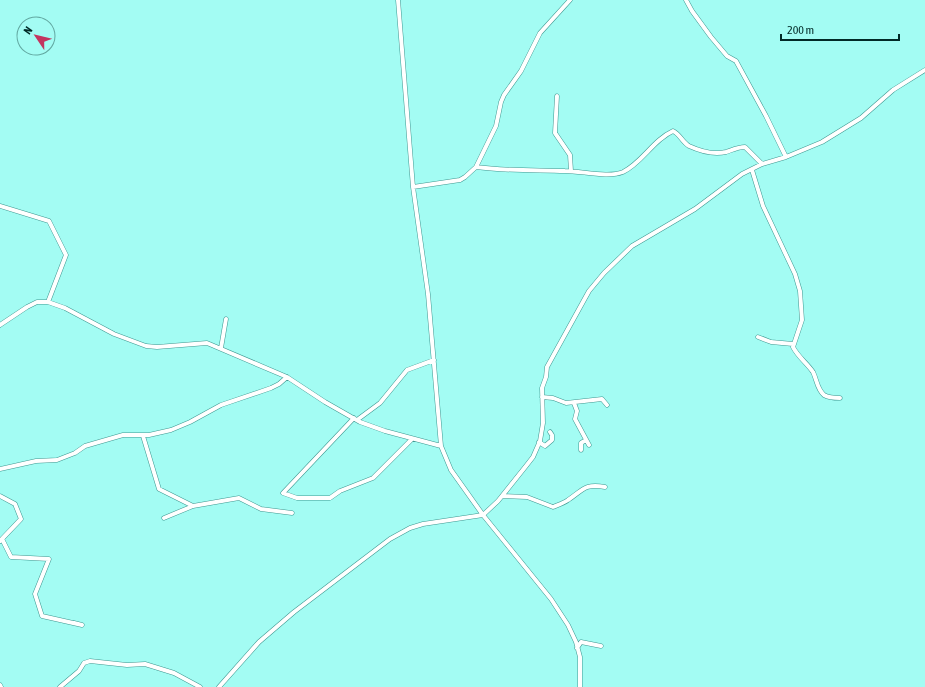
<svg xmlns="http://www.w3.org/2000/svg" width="925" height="687" font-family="'Asap Condensed',sans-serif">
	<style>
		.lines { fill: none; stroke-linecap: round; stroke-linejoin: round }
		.minor-casing { stroke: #3e9891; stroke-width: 5 }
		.minor { stroke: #fff; stroke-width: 4 }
	</style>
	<rect width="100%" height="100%" fill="#a3fcf3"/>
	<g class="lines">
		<defs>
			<path id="minor" d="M686,0L692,11L711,37L727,56L736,61L766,116L786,157
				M557,96L555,133L570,155L571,171
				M476,167C506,171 535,170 565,171C582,171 608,178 623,172C642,163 653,140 673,131C680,134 682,142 689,146C700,151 714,155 726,152C732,150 738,147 745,147L762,164
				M752,170L763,206L795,274L800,291L802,320L793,347C798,357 807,363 813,372C817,380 817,389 824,395C829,398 834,398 840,398
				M413,187L460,180L465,177L476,167L496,126L501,102L504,95L521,71L540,33L570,0
				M0,206L49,221L66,255L48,302
				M0,325L27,307L37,302H48L65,308L114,334L146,346L157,347L207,343L287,377L325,402L360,422L385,431L441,446
				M758,337L771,342L793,344
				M221,348L226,319
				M542,397L553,398L566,403L602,399L607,405
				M574,403L577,411L575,419L589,445
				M354,418L283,493L297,498H330L340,491L373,478L412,439
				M357,420L380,403L407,370L434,360
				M143,436L159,489L193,506L239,498L261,509L292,513
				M539,442L545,446L552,440V435L550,432
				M581,450V443L586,440
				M0,469L36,461L57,460L75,453L85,446L123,435H149L171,430L190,422L221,405L271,388L279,384L287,377
				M0,496L15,504L21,519L0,541
				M502,496L527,497L553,507C558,505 564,503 568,500C583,490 585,483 605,487
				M164,518L193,506
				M2,539L11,557L49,559L35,594L42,616L82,625L74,623
				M577,648L581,642L601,646
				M0,685L1,687
				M60,687L79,671L84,663L90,661L127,665L145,664L174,673L200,687
				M219,687L259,642L294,612L390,539L410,528L423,524L483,515L451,470L441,446L428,294L413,187L398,0
				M580,687V657L576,642L568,625L551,599L483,515L498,501L526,466L533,457L540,441L543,423L542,388L546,377L547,367L589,291L604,273L632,246L695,209L742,174L762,164L786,157L822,142L861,118L893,90L925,70"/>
		</defs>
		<use href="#minor" class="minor-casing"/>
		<use href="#minor" class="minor"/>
	</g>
	<g transform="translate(36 36) rotate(305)"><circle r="19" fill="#a3fcf3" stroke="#62a8a1"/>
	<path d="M0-3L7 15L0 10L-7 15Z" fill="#c3355f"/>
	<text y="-6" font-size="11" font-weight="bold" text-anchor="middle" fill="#012926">N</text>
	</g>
	<path d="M781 34v6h118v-6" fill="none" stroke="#012926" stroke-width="2"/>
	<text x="787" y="34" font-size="12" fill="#012926" stroke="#a3fcf3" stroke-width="3" paint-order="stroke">200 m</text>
</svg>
